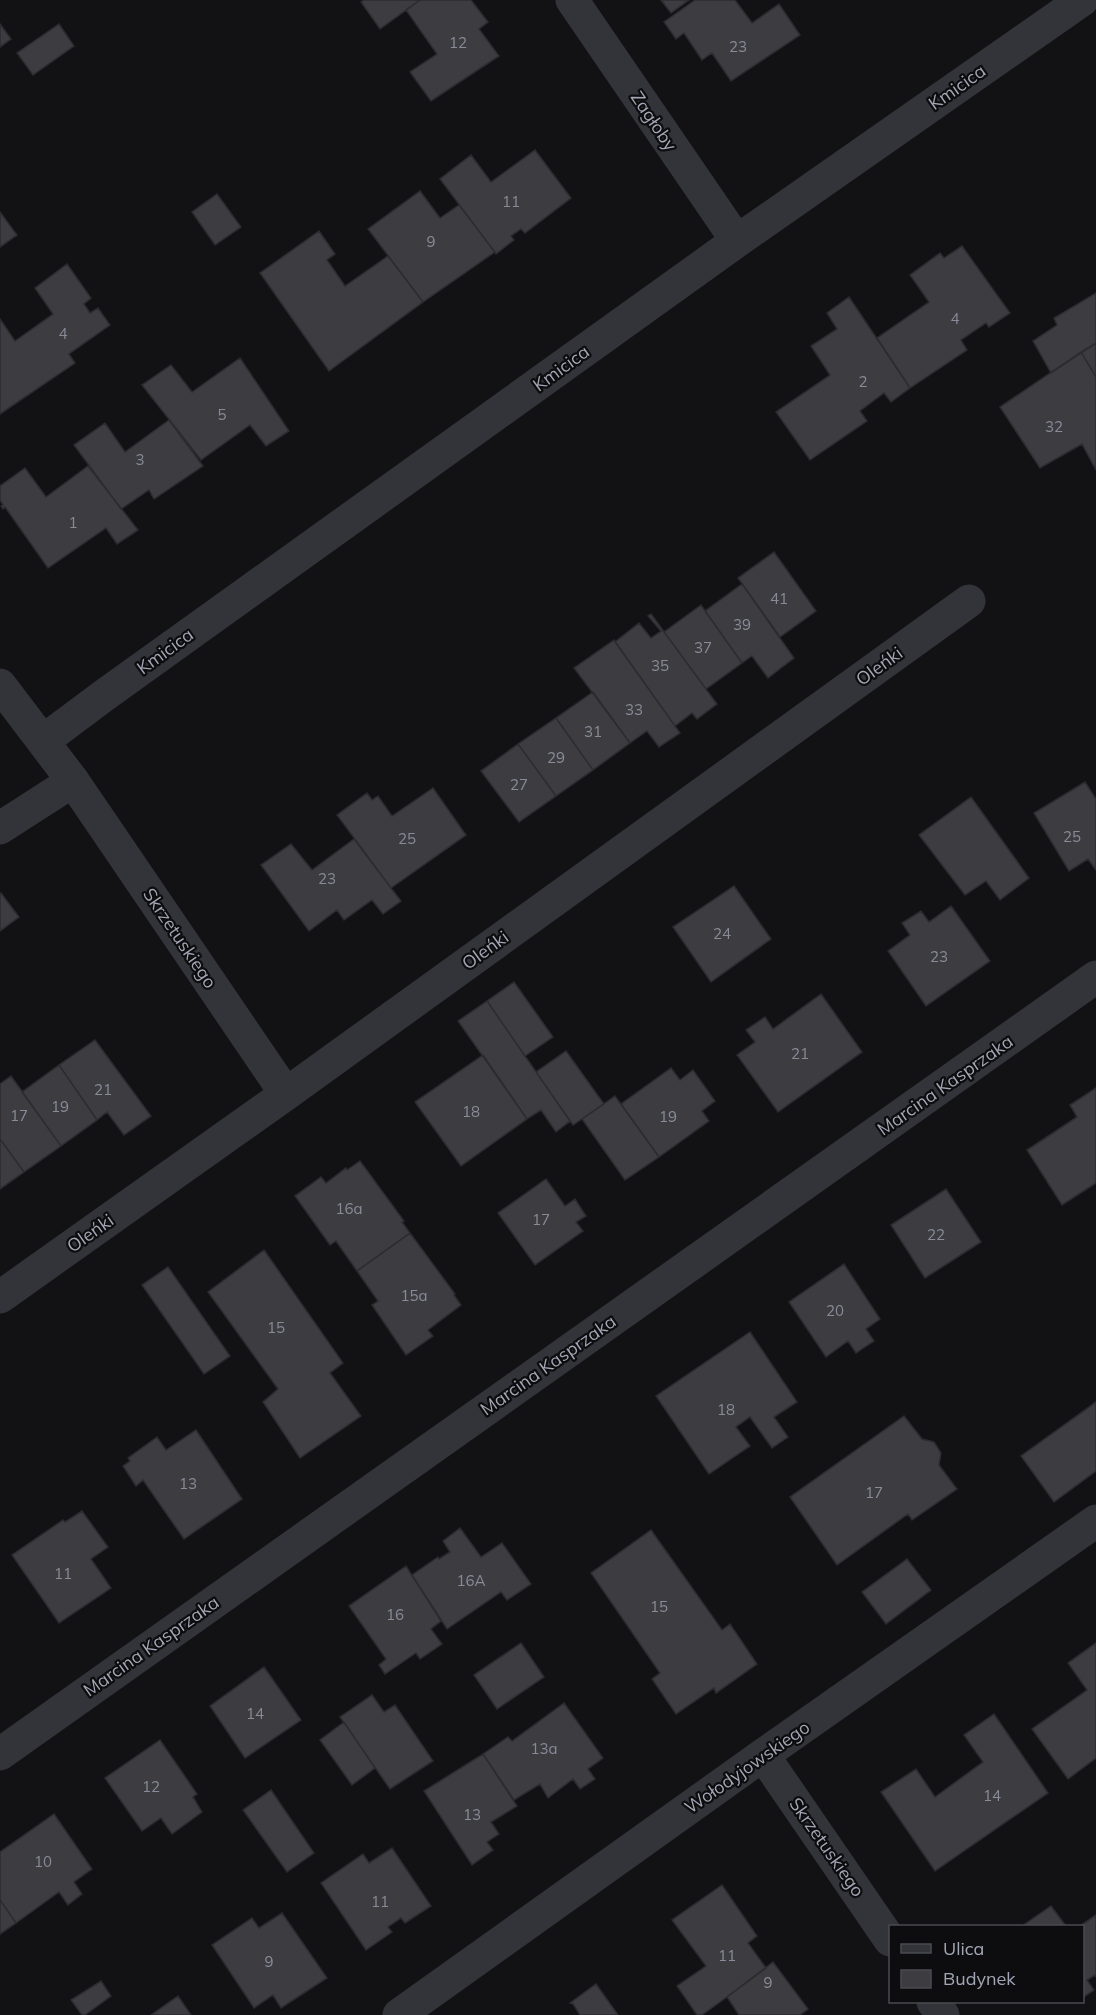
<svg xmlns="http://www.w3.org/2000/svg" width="1096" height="2015" font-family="Mulish,sans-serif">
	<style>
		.building { fill: #3c3c41; stroke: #2c2c30; stroke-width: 1.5 }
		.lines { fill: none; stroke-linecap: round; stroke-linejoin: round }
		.street { stroke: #333439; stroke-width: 33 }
		.labels { text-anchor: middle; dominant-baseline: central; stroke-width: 4.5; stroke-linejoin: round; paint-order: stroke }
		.number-label { font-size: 15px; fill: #898c98 }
		.street-label { font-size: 18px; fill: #a3a7b5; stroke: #0d0d0f }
	</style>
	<rect width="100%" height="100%" fill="#121214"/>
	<path class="building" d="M364,0H420L380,29L361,2Z
		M420,0H471L488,22L479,29L499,56L431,101L410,72L437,54L406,10Z
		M661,0H689L671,13Z
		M695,0H735L752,23L779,4L800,35L731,81L712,53L702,60L684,33L676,39L664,22Z
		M0,24L11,39L0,47Z
		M59,24L74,46L33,75L17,53Z
		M535,150L571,198L525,233L521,229L511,236L514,240L496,254L440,179L471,155L491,182Z
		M420,191L440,218L459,205L495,252L423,302L368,229Z
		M217,194L241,227L215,245L192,212Z
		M0,212L17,235L0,247Z
		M319,231L335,254L327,260L345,286L388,256L423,302L329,371L260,273Z
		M962,246L1010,313L989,327L986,323L961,340L967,350L910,388L877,338L929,302L910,275L940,253L944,258Z
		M67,264L91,298L84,304L90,313L98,308L110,325L69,354L75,363L0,414V319L15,341L53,314L35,288Z
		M1096,293V343L1051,373L1033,341L1057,325L1054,318Z
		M849,297L910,388L891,402L884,393L860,411L867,421L810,460L776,412L830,375L811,346L837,329L827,313Z
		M1096,343V377L1081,352Z
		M1081,352L1096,377V470L1082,444L1040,468L1000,407Z
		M240,358L289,431L266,446L250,425L201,460L142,385L171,365L192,392Z
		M169,420L203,466L154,499L149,490L121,509L74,445L105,423L125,452Z
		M88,466L138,530L117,544L106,528L48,568L5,507L3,509L1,506L3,505L0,500V486L25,468L46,497Z
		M774,552L816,611L780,637L738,578Z
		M742,584L794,658L768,678L752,656L742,663L705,611Z
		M701,605L742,663L706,689L664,632Z
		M651,614L717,704L697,719L692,713L675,726L615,642L639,623L651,638L661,631L648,616Z
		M614,640L680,733L659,747L647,731L630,743L574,668Z
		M593,692L630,743L593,770L556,718Z
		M556,718L593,770L556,796L518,744Z
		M518,744L556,796L519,822L481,771Z
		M1085,782L1096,799V870L1088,859L1069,871L1034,813Z
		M433,788L466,835L391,888L337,815L367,793L372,800L378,796L392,816Z
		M971,797L1029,878L1000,900L986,881L965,895L919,835Z
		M354,839L401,901L383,914L372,900L344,920L337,910L309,931L261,865L291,844L312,870Z
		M734,886L771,939L711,982L673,927Z
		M1,893L19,917L0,931V894Z
		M951,906L990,961L926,1006L888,951L910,935L902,923L921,911L929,922Z
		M514,982L553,1037L525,1056L487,1001Z
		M821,994L862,1052L778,1112L737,1055L755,1042L746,1030L765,1017L773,1029Z
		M487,1001L570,1121L556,1132L541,1110L527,1119L458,1021Z
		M95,1040L151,1116L124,1135L107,1112L97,1120L59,1065Z
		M566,1051L604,1104L573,1125L536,1072Z
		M483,1055L527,1119L461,1166L415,1102Z
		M59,1065L97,1120L61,1146L22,1092Z
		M671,1068L680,1080L693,1070L715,1101L702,1111L709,1121L659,1157L621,1104Z
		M11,1076L61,1146L24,1172L0,1139V1084Z
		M1096,1088V1183L1062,1205L1027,1150L1077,1117L1070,1105Z
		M615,1096L659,1157L625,1180L582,1119Z
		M0,1139L24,1172L0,1189Z
		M360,1161L404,1221L402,1222L410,1233L357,1271L336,1241L330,1245L295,1196L321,1177L326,1183L346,1168L347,1170Z
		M546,1179L565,1206L575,1199L586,1216L576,1222L583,1231L535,1265L498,1213Z
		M946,1189L981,1242L925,1278L891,1225Z
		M410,1233L455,1294L454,1295L461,1305L428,1330L433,1336L406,1355L372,1305L378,1301L357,1271Z
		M264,1250L343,1363L330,1373L361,1416L300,1458L263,1402L278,1389L208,1292Z
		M844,1264L880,1319L866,1329L874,1341L856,1353L848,1341L826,1357L789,1302Z
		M168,1267L230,1356L204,1374L142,1285Z
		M750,1332L797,1402L774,1417L788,1437L772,1448L750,1417L736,1427L750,1446L709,1474L656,1396Z
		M1096,1402V1471L1054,1502L1021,1456Z
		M904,1416L922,1439L934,1442L941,1453L939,1465L957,1489L912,1520L908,1514L837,1565L790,1497Z
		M196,1430L242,1499L184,1539L143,1480L136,1486L123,1466L130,1461L128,1458L157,1437L166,1450Z
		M82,1511L108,1547L91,1559L111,1588L59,1623L12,1555L63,1520L65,1522Z
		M460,1528L481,1557L502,1543L531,1584L507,1600L501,1592L447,1629L412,1575L438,1557L439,1559L450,1552L443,1541Z
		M651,1530L722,1630L730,1624L757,1664L716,1693L714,1688L676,1714L652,1679L660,1673L591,1573Z
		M907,1559L931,1590L886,1624L862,1592Z
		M406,1566L441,1621L431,1629L442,1644L420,1659L416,1653L385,1674L379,1665L386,1659L349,1606Z
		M521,1643L544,1677L497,1709L474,1675Z
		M1096,1643V1758L1068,1779L1032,1729L1087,1690L1068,1663Z
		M264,1667L301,1720L245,1758L210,1706Z
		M372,1695L384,1712L395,1705L433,1761L390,1789L340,1717Z
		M564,1703L603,1758L588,1769L595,1779L580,1789L573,1779L548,1798L540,1784L514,1800L483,1754L508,1737L512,1741Z
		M994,1714L1048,1793L935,1871L881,1792L916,1769L935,1797L983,1762L964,1735Z
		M344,1722L375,1768L352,1785L320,1740Z
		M160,1740L197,1794L193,1797L202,1812L172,1834L161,1818L142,1831L105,1778Z
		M483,1754L517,1806L491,1822L499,1834L487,1842L493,1850L472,1865L424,1791Z
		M271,1790L314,1853L287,1872L243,1810Z
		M54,1814L92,1869L74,1882L82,1894L68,1905L59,1892L16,1923L0,1900V1852Z
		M392,1848L431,1906L405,1923L401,1918L388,1927L392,1932L366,1950L321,1883L363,1854L369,1863Z
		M722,1885L757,1936L748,1943L766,1968L727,1997L702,2015H697L677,1986L706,1966L672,1920Z
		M0,1900L16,1923L0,1934Z
		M1051,1906L1066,1926H1022Z
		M282,1913L327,1978L281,2008L273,1995L254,2008L212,1945L252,1918L259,1928Z
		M1096,1915V1977L1095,1975L1087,1980L1094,1990L1082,1998V1926H1080Z
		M773,1962L808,2009L800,2015H739L727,1997Z
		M101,1981L111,1996L85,2015H82L71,2000Z
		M596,1984L618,2015H580L573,2004L570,2003Z
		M178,1996L191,2015H151Z"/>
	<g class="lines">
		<path class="street" d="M572,0L737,241
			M0,685L73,781L286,1094
			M43,741L106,694L737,241L1082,0
			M0,828L73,781
			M0,1297L286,1094L969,601
			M0,1754L1096,977
			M763,1755L890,1940
			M933,2002L943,2015
			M399,2015L763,1755L1096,1521"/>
	</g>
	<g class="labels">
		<g class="number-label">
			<text x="458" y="42">12</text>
			<text x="738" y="46">23</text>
			<text x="511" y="201">11</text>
			<text x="431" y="241">9</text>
			<text x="955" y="318">4</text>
			<text x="63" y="333">4</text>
			<text x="863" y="381">2</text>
			<text x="222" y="414">5</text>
			<text x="1054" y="426">32</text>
			<text x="140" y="459">3</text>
			<text x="73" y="522">1</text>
			<text x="779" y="598">41</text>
			<text x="742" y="624">39</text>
			<text x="703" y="647">37</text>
			<text x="660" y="665">35</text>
			<text x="634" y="709">33</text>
			<text x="593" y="731">31</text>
			<text x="556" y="757">29</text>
			<text x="519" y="784">27</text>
			<text x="1072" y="836">25</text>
			<text x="407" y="838">25</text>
			<text x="327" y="878">23</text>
			<text x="722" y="933">24</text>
			<text x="939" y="956">23</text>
			<text x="800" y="1053">21</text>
			<text x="103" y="1089">21</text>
			<text x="60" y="1106">19</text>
			<text x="471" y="1111">18</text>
			<text x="19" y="1115">17</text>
			<text x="668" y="1116">19</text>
			<text x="349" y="1208">16a</text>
			<text x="541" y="1219">17</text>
			<text x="936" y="1234">22</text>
			<text x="414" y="1295">15a</text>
			<text x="835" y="1310">20</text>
			<text x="276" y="1327">15</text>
			<text x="726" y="1409">18</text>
			<text x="188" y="1483">13</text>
			<text x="874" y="1492">17</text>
			<text x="63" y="1573">11</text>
			<text x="471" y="1580">16A</text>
			<text x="659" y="1606">15</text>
			<text x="395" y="1614">16</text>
			<text x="255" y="1713">14</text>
			<text x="544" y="1748">13a</text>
			<text x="151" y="1786">12</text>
			<text x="992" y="1795">14</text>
			<text x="472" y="1814">13</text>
			<text x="43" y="1861">10</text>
			<text x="380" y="1901">11</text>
			<text x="727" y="1955">11</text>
			<text x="269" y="1961">9</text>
			<text x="768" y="1982">9</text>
		</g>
		<g class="street-label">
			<text transform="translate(957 87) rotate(-35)">Kmicica</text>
			<text transform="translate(654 121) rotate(56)">Zagłoby</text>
			<text transform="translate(561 368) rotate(-36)">Kmicica</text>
			<text transform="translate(165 651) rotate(-36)">Kmicica</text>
			<text transform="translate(879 666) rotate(-36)">Oleńki</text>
			<text transform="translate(180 938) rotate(56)">Skrzetuskiego</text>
			<text transform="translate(485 950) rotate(-36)">Oleńki</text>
			<text transform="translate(945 1085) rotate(-35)">Marcina Kasprzaka</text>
			<text transform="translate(90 1233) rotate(-35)">Oleńki</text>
			<text transform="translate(548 1365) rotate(-35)">Marcina Kasprzaka</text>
			<text transform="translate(151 1646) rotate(-35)">Marcina Kasprzaka</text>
			<text transform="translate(747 1767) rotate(-35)">Wołodyjowskiego</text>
			<text transform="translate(827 1847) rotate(55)">Skrzetuskiego</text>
		</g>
	</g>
	<rect x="889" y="1925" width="195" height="78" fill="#0d0d0f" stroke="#494b51" stroke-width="1.5"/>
	<rect x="901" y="1944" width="30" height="9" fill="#333439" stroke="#494b51" stroke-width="1.5"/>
	<text x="943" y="1955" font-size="18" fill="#a3a7b5">Ulica</text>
	<rect x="901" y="1970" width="30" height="18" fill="#3c3c41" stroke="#494b51" stroke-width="1.5"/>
	<text x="943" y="1985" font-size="18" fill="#a3a7b5">Budynek</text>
</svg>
